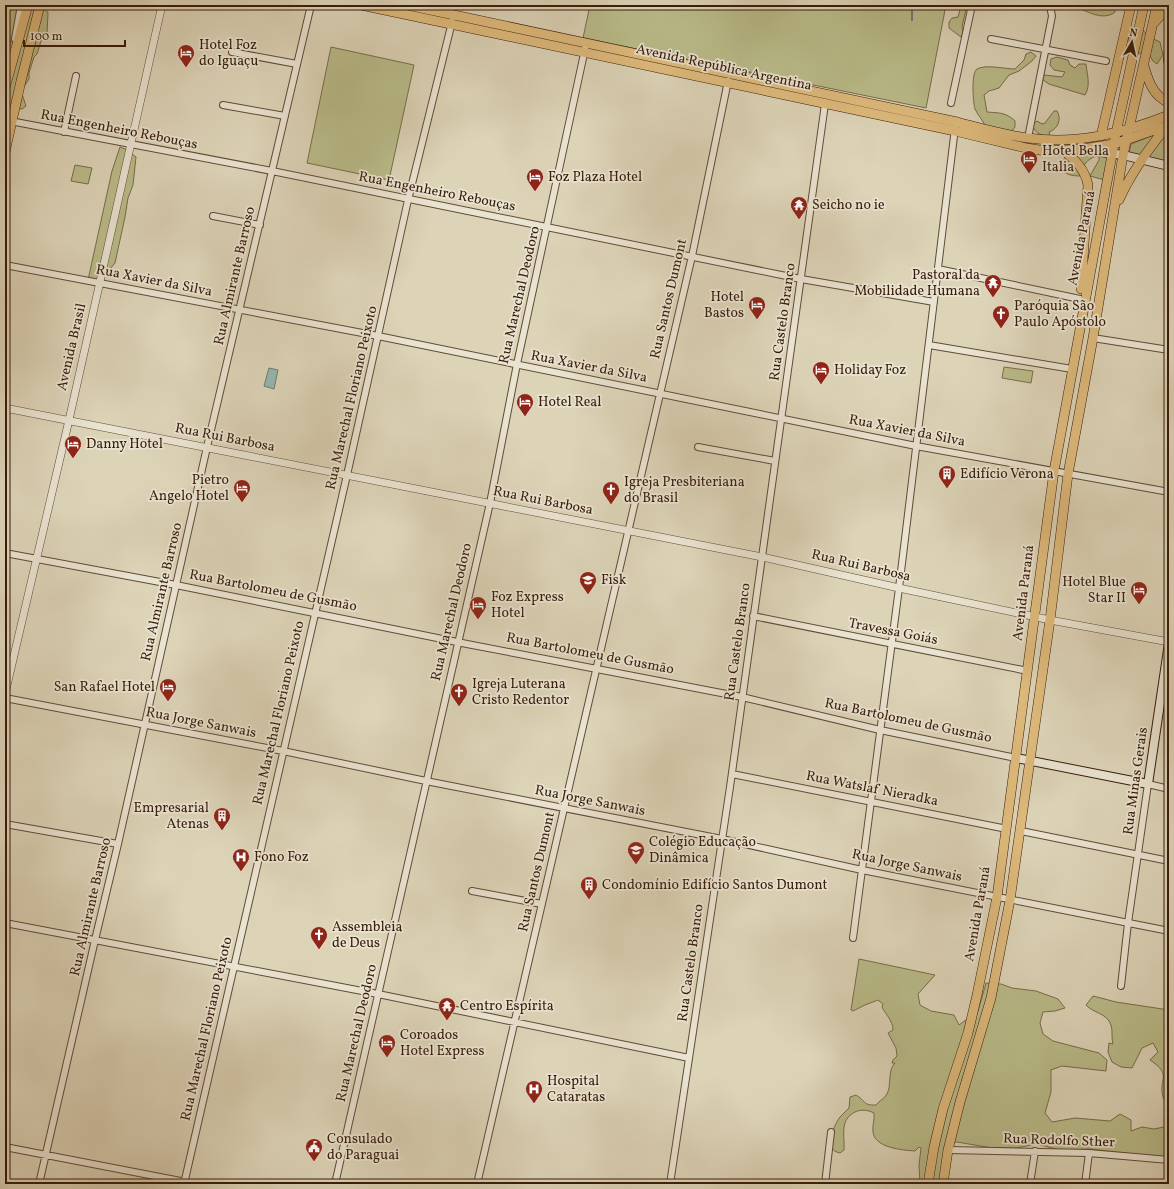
<svg xmlns="http://www.w3.org/2000/svg" width="1174" height="1189" font-family="Vollkorn,serif">
	<style>
		.green { fill: #b9bb89; stroke: #786c4a }
		.water { fill: #93b8b0; stroke: #6f7a6e }
		.lines { fill: none; stroke-linecap: round; stroke-linejoin: round }
		.stream { stroke: #6f7a6e; stroke-width: 2 }
		.minor-casing { stroke: #614a36; stroke-width: 8 }
		.tertiary-casing { stroke: #614a36; stroke-width: 8 }
		.secondary-casing { stroke: #381c0a; stroke-width: 10 }
		.primary-casing { stroke: #381c0a; stroke-width: 10 }
		.minor { stroke: #e9e3d1; stroke-width: 6 }
		.tertiary { stroke: #e9e3d1; stroke-width: 7 }
		.secondary { stroke: #e9e3d1; stroke-width: 8 }
		.primary { stroke: #deba7c; stroke-width: 9 }
		.labels { text-anchor: middle; dominant-baseline: central; stroke-width: 3.5; stroke-linejoin: round; paint-order: stroke }
		.poi-label { font-size: 14px; fill: #381c0a; stroke: #e9e3d1; text-anchor: start }
		.street-label { font-size: 14px; fill: #381c0a; stroke: #e9e3d1 }
	</style>
	<rect width="100%" height="100%" fill="#ddd4b8"/>
	<filter id="stains"><feTurbulence type="fractalNoise" baseFrequency=".005" numOctaves="4"/><feColorMatrix values="0 0 0 0 .2 0 0 0 0 .09 0 0 0 0 .02 0 0 0 .5 -.17"/></filter>
	<radialGradient id="worn" r=".72"><stop offset=".6" stop-color="#630" stop-opacity="0"/><stop offset="1" stop-color="#630" stop-opacity=".3"/></radialGradient>
	<path class="green" d="M15,5H43L48,13L47,34L42,38L37,54L34,57L29,73V79L21,91L26,106L22,109L17,108L10,123L5,127V58L11,43L10,40L5,37L6,25L5,23V11Z
		M590,5H946L926,108L583,38Z
		M967,5L962,27L963,32L961,37L949,28V22L952,18L958,17L961,6Z
		M1079,5H1115V12C1105,20 1092,14 1081,9Z
		M1143,30L1149,37L1160,42L1163,55L1157,64L1153,61L1150,56C1136,53 1132,52 1128,38L1134,31Z
		M331,47L414,65L389,180L307,163Z
		M1031,52L1036,56L1032,61L1019,71L1009,75L999,88L989,91L984,95L987,112C998,113 1006,112 1015,121V127L1011,132L1023,141V144L1022,146L986,128C984,121 978,116 975,109C973,102 971,73 977,69C986,64 1005,69 1015,69L1024,60L1026,54Z
		M1057,57L1068,60L1070,65L1075,68L1079,64H1086C1087,75 1091,85 1085,95L1049,84L1043,80L1044,75L1062,77L1065,72L1054,70L1050,65L1051,59Z
		M1054,111H1057C1062,119 1058,129 1049,132L1050,136C1041,136 1036,134 1032,125L1037,121L1042,124L1045,123Z
		M1169,129V163L1129,154L1131,144Z
		M120,147L125,149L136,157L133,185L128,198L125,217L115,263L99,282L88,280L112,171Z
		M1078,151L1104,155L1108,159L1105,180L1090,176L1099,160V157L1096,156C1086,160 1083,165 1081,176C1072,176 1063,175 1060,165C1064,158 1071,153 1078,151Z
		M75,165L92,168L88,184L71,181Z
		M1004,367L1033,371L1031,383L1002,378Z
		M859,959L935,975L918,994L920,1005L931,1011L954,1015L959,1025L978,1011L986,983L1001,984L1012,988L1036,991L1058,999L1065,1008L1055,1011L1043,1012L1040,1023L1043,1034L1053,1041L1099,1053L1107,1060L1106,1071L1062,1066L1051,1070V1092L1045,1113L1052,1122L1075,1118L1110,1121L1120,1114L1131,1120V1131L1142,1127L1154,1129L1164,1127L1169,1120V1158L1114,1152L1091,1149L1060,1150L1036,1144L1017,1148H992L957,1142L950,1143L940,1184H920L919,1165L921,1148L919,1147L915,1151C902,1150 875,1148 873,1132C872,1125 875,1120 874,1113C868,1110 861,1109 855,1112C839,1120 845,1136 844,1150L840,1153C823,1150 833,1127 840,1117C843,1114 846,1111 849,1108L850,1097L856,1095C865,1100 863,1106 876,1105C879,1101 885,1098 887,1094C892,1085 887,1071 895,1063H892L893,1060L897,1056L896,1048L888,1033L893,1030C893,1021 886,1015 882,1007L883,1004L878,1000L865,1005L853,1011L851,1010Z
		M1093,996L1116,1002L1169,1010V1105C1167,1103 1164,1100 1163,1097C1158,1079 1173,1075 1150,1060L1158,1052L1153,1043L1142,1048L1132,1068L1121,1067L1112,1062L1108,1052L1109,1043L1113,1044C1111,1037 1113,1031 1111,1025C1107,1013 1093,1013 1086,1005Z"/>
	<path class="water" d="M269,368L278,370L274,389L264,386Z"/>
	<g class="lines">
		<path class="stream" d="M912,5V20"/>
		<defs>
			<path id="minor" d="M15,39L21,5
				M991,39L1106,61
				M1169,39L1167,60L1169,66
				M232,52L297,64
				M951,103L972,5
				M223,105L285,116
				M5,120L272,171L801,279L934,302
				M64,132L76,76
				M1028,138L1052,16L1050,6L1048,5
				M213,216L260,225
				M5,265L378,336L916,446L1169,492
				M938,269L1080,299
				M1093,338L1169,350
				M929,345L1072,369
				M698,447L775,461
				M5,553L176,585L467,644L742,697L880,730L1016,758
				M753,616L1028,671
				M5,698L283,751L426,781L722,839L862,870L1169,931
				M732,774L1007,829
				M5,824L118,844
				M1021,831L1169,861
				M472,891L542,904
				M5,923L378,994L689,1058
				M853,938L899,588L955,128
				M1121,986L1128,923L1148,784L1169,789
				M5,1147L196,1184
				M948,1150L1089,1153L1169,1160
				M39,1184L95,940L118,844L207,447L311,5
				M184,1184L347,475L408,200L452,22
				M335,1184L490,503L517,364L585,49
				M477,1184L692,256L728,81
				M670,1184L730,787L825,104
				M825,1184L831,1132
				M1030,1184L1035,1151
				M1085,1184L1089,1153"/>
			<path id="tertiary" d="M5,408L762,557L899,588L1050,620L1169,642
				M5,694L69,420L162,5"/>
			<path id="secondary" d="M1087,150L1123,155L1169,166
				M1016,758L1148,784L1169,643"/>
			<path id="primary" d="M361,5L955,131L1026,148L1046,151L1082,149L1114,144L1169,125
				M407,5L957,122C980,128 1004,135 1028,138C1077,145 1124,133 1169,115
				M1154,23L1169,6
				M1144,66C1149,83 1153,95 1169,103
				M5,88L28,5
				M1101,136L1131,5
				M1063,150C1075,160 1085,169 1088,185L1081,289
				M5,152L21,81L40,5
				M1119,200C1131,173 1148,150 1166,127
				M928,1184L934,1147L943,1109L968,1033L977,995L997,897L1054,471L1116,133L1144,5
				M943,1184L948,1150L960,1102L991,998L1010,900L1050,620L1068,474L1093,338L1123,155L1157,5"/>
		</defs>
		<use href="#minor" class="minor-casing"/>
		<use href="#tertiary" class="tertiary-casing"/>
		<use href="#secondary" class="secondary-casing"/>
		<use href="#primary" class="primary-casing"/>
		<use href="#minor" class="minor"/>
		<use href="#tertiary" class="tertiary"/>
		<use href="#secondary" class="secondary"/>
		<use href="#primary" class="primary"/>
	</g>
	<defs>
		<symbol id="hotel-pin" viewBox="-11 -11 22 30"><path d="M0 17L-7.5 6A9.5 9.5 0 1 1 7.5 6Z" fill="#8f2418" stroke="#e9e3d1"/><path d="M-6-4.5h1.5V1H6V5H4.5V3h-9V5H-6ZM-4 0a1.8 1.8 0 1 1 3.6 0ZM.5 0V-2.5h3Q6-2.5 6 0Z" fill="#fff"/></symbol>
		<symbol id="temple-pin" viewBox="-11 -11 22 30"><path d="M0 17L-7.5 6A9.5 9.5 0 1 1 7.5 6Z" fill="#8f2418" stroke="#e9e3d1"/><path d="M0-6L5-2H3V0L6.5 2.5H4V6H1.5V3h-3V6H-4V2.5H-6.5L-3 0V-2H-5Z" fill="#fff"/></symbol>
		<symbol id="church-pin" viewBox="-11 -11 22 30"><path d="M0 17L-7.5 6A9.5 9.5 0 1 1 7.5 6Z" fill="#8f2418" stroke="#e9e3d1"/><path d="M-1.2-6h2.4v3.5h3.3v2.4h-3.3V6h-2.4V-.1h-3.3v-2.4h3.3Z" fill="#fff"/></symbol>
		<symbol id="building-pin" viewBox="-11 -11 22 30"><path d="M0 17L-7.5 6A9.5 9.5 0 1 1 7.5 6Z" fill="#8f2418" stroke="#e9e3d1"/><path d="M-4-6H4V6H1V3H-1V6H-4ZM-2.5-4.3h1.7v1.8h-1.7ZM.8-4.3h1.7v1.8H.8ZM-2.5-1h1.7V.8h-1.7ZM.8-1h1.7V.8H.8Z" fill="#fff"/></symbol>
		<symbol id="school-pin" viewBox="-11 -11 22 30"><path d="M0 17L-7.5 6A9.5 9.5 0 1 1 7.5 6Z" fill="#8f2418" stroke="#e9e3d1"/><path d="M0-5L7-2L0 1L-7-2ZM-4 1L0 2.5L4 1V4Q0 6-4 4Z" fill="#fff"/></symbol>
		<symbol id="hospital-pin" viewBox="-11 -11 22 30"><path d="M0 17L-7.5 6A9.5 9.5 0 1 1 7.5 6Z" fill="#8f2418" stroke="#e9e3d1"/><path d="M-5-5h3v3.5h4V-5h3V5h-3V1.5h-4V5h-3Z" fill="#fff"/></symbol>
		<symbol id="civic-pin" viewBox="-11 -11 22 30"><path d="M0 17L-7.5 6A9.5 9.5 0 1 1 7.5 6Z" fill="#8f2418" stroke="#e9e3d1"/><path d="M-.6-6.5H3V-4.5H.6V-3L4-1V1h2V6H-6V1h2V-1L-.6-3ZM-1.2 2.5V6h2.4V2.5Z" fill="#fff"/></symbol>
	</defs>
	<g fill-rule="evenodd">
		<use href="#hotel-pin" x="176" y="43" width="20" height="27"/>
		<use href="#hotel-pin" x="1019" y="149" width="20" height="27"/>
		<use href="#hotel-pin" x="525" y="167" width="20" height="27"/>
		<use href="#temple-pin" x="789" y="195" width="20" height="27"/>
		<use href="#temple-pin" x="983" y="273" width="20" height="27"/>
		<use href="#hotel-pin" x="747" y="295" width="20" height="27"/>
		<use href="#church-pin" x="991" y="304" width="20" height="27"/>
		<use href="#hotel-pin" x="811" y="360" width="20" height="27"/>
		<use href="#hotel-pin" x="515" y="392" width="20" height="27"/>
		<use href="#hotel-pin" x="63" y="434" width="20" height="27"/>
		<use href="#building-pin" x="937" y="464" width="20" height="27"/>
		<use href="#hotel-pin" x="232" y="478" width="20" height="27"/>
		<use href="#church-pin" x="601" y="480" width="20" height="27"/>
		<use href="#school-pin" x="578" y="570" width="20" height="27"/>
		<use href="#hotel-pin" x="1129" y="580" width="20" height="27"/>
		<use href="#hotel-pin" x="468" y="595" width="20" height="27"/>
		<use href="#hotel-pin" x="158" y="677" width="20" height="27"/>
		<use href="#church-pin" x="449" y="682" width="20" height="27"/>
		<use href="#building-pin" x="212" y="806" width="20" height="27"/>
		<use href="#school-pin" x="626" y="840" width="20" height="27"/>
		<use href="#hospital-pin" x="231" y="847" width="20" height="27"/>
		<use href="#building-pin" x="579" y="875" width="20" height="27"/>
		<use href="#church-pin" x="309" y="925" width="20" height="27"/>
		<use href="#temple-pin" x="437" y="996" width="20" height="27"/>
		<use href="#hotel-pin" x="377" y="1033" width="20" height="27"/>
		<use href="#hospital-pin" x="524" y="1079" width="20" height="27"/>
		<use href="#civic-pin" x="304" y="1137" width="20" height="27"/>
	</g>
	<g class="labels">
		<g class="poi-label">
			<text x="199" y="45">Hotel Foz<tspan x="199" dy="16">do Iguaçu</tspan></text>
			<text x="1042" y="151">Hotel Bella<tspan x="1042" dy="16">Italia</tspan></text>
			<text x="548" y="177">Foz Plaza Hotel</text>
			<text x="812" y="205">Seicho no ie</text>
			<text x="980" y="275" text-anchor="end">Pastoral da<tspan x="980" dy="16">Mobilidade Humana</tspan></text>
			<text x="744" y="297" text-anchor="end">Hotel<tspan x="744" dy="16">Bastos</tspan></text>
			<text x="1014" y="306">Paróquia São<tspan x="1014" dy="16">Paulo Apóstolo</tspan></text>
			<text x="834" y="370">Holiday Foz</text>
			<text x="538" y="402">Hotel Real</text>
			<text x="86" y="444">Danny Hotel</text>
			<text x="960" y="474">Edifício Verona</text>
			<text x="229" y="480" text-anchor="end">Pietro<tspan x="229" dy="16">Angelo Hotel</tspan></text>
			<text x="624" y="482">Igreja Presbiteriana<tspan x="624" dy="16">do Brasil</tspan></text>
			<text x="601" y="580">Fisk</text>
			<text x="1126" y="582" text-anchor="end">Hotel Blue<tspan x="1126" dy="16">Star II</tspan></text>
			<text x="491" y="597">Foz Express<tspan x="491" dy="16">Hotel</tspan></text>
			<text x="472" y="684">Igreja Luterana<tspan x="472" dy="16">Cristo Redentor</tspan></text>
			<text x="155" y="687" text-anchor="end">San Rafael Hotel</text>
			<text x="209" y="808" text-anchor="end">Empresarial<tspan x="209" dy="16">Atenas</tspan></text>
			<text x="649" y="842">Colégio Educação<tspan x="649" dy="16">Dinâmica</tspan></text>
			<text x="254" y="857">Fono Foz</text>
			<text x="602" y="885">Condomínio Edifício Santos Dumont</text>
			<text x="332" y="927">Assembleia<tspan x="332" dy="16">de Deus</tspan></text>
			<text x="460" y="1006">Centro Espírita</text>
			<text x="400" y="1035">Coroados<tspan x="400" dy="16">Hotel Express</tspan></text>
			<text x="547" y="1081">Hospital<tspan x="547" dy="16">Cataratas</tspan></text>
			<text x="327" y="1139">Consulado<tspan x="327" dy="16">do Paraguai</tspan></text>
		</g>
		<g class="street-label">
			<text transform="translate(724 68) rotate(12)">Avenida República Argentina</text>
			<text transform="translate(119 130) rotate(11)">Rua Engenheiro Rebouças</text>
			<text transform="translate(437 192) rotate(11)">Rua Engenheiro Rebouças</text>
			<text transform="translate(1082 238) rotate(-79)">Avenida Paraná</text>
			<text transform="translate(235 276) rotate(-77)">Rua Almirante Barroso</text>
			<text transform="translate(154 281) rotate(11)">Rua Xavier da Silva</text>
			<text transform="translate(520 295) rotate(-77)">Rua Marechal Deodoro</text>
			<text transform="translate(669 299) rotate(-77)">Rua Santos Dumont</text>
			<text transform="translate(783 322) rotate(-82)">Rua Castelo Branco</text>
			<text transform="translate(72 347) rotate(-77)">Avenida Brasil</text>
			<text transform="translate(589 367) rotate(11)">Rua Xavier da Silva</text>
			<text transform="translate(352 398) rotate(-77)">Rua Marechal Floriano Peixoto</text>
			<text transform="translate(907 431) rotate(11)">Rua Xavier da Silva</text>
			<text transform="translate(225 438) rotate(11)">Rua Rui Barbosa</text>
			<text transform="translate(543 501) rotate(11)">Rua Rui Barbosa</text>
			<text transform="translate(861 566) rotate(13)">Rua Rui Barbosa</text>
			<text transform="translate(273 591) rotate(11)">Rua Bartolomeu de Gusmão</text>
			<text transform="translate(162 592) rotate(-77)">Rua Almirante Barroso</text>
			<text transform="translate(1024 593) rotate(-83)">Avenida Paraná</text>
			<text transform="translate(452 612) rotate(-77)">Rua Marechal Deodoro</text>
			<text transform="translate(893 632) rotate(11)">Travessa Goiás</text>
			<text transform="translate(738 642) rotate(-82)">Rua Castelo Branco</text>
			<text transform="translate(590 654) rotate(11)">Rua Bartolomeu de Gusmão</text>
			<text transform="translate(279 713) rotate(-77)">Rua Marechal Floriano Peixoto</text>
			<text transform="translate(908 721) rotate(12)">Rua Bartolomeu de Gusmão</text>
			<text transform="translate(201 723) rotate(11)">Rua Jorge Sanwais</text>
			<text transform="translate(1136 781) rotate(-82)">Rua Minas Gerais</text>
			<text transform="translate(872 789) rotate(11)">Rua Watslaf Nieradka</text>
			<text transform="translate(590 801) rotate(11)">Rua Jorge Sanwais</text>
			<text transform="translate(907 866) rotate(12)">Rua Jorge Sanwais</text>
			<text transform="translate(537 872) rotate(-77)">Rua Santos Dumont</text>
			<text transform="translate(91 907) rotate(-77)">Rua Almirante Barroso</text>
			<text transform="translate(978 914) rotate(-80)">Avenida Paraná</text>
			<text transform="translate(691 963) rotate(-82)">Rua Castelo Branco</text>
			<text transform="translate(207 1029) rotate(-77)">Rua Marechal Floriano Peixoto</text>
			<text transform="translate(357 1033) rotate(-77)">Rua Marechal Deodoro</text>
			<text transform="translate(1059 1141) rotate(2)">Rua Rodolfo Sther</text>
		</g>
	</g>
	<rect width="1174" height="1189" fill="none" stroke="#ddd4b8" stroke-width="20"/>
	<rect x="6" y="6" width="1162" height="1177" fill="none" stroke="#381c0a" stroke-width="2"/>
	<rect x="10" y="10" width="1154" height="1169" fill="none" stroke="#381c0a"/>
	<g transform="translate(1132 42) rotate(9)" stroke="#e9e3d1" stroke-width="3" paint-order="stroke">
	<path d="M0-3L7 15L0 10L-7 15Z" fill="#381c0a"/>
	<text y="-6" font-size="11" font-weight="bold" text-anchor="middle" fill="#381c0a">N</text>
	</g>
	<path d="M24 40v6h101v-6" fill="none" stroke="#381c0a" stroke-width="2"/>
	<text x="30" y="40" font-size="12" fill="#381c0a" stroke="#e9e3d1" stroke-width="3" paint-order="stroke">100 m</text>
	<rect width="100%" height="100%" filter="url(#stains)"/>
	<rect width="100%" height="100%" fill="url(#worn)"/>
</svg>
